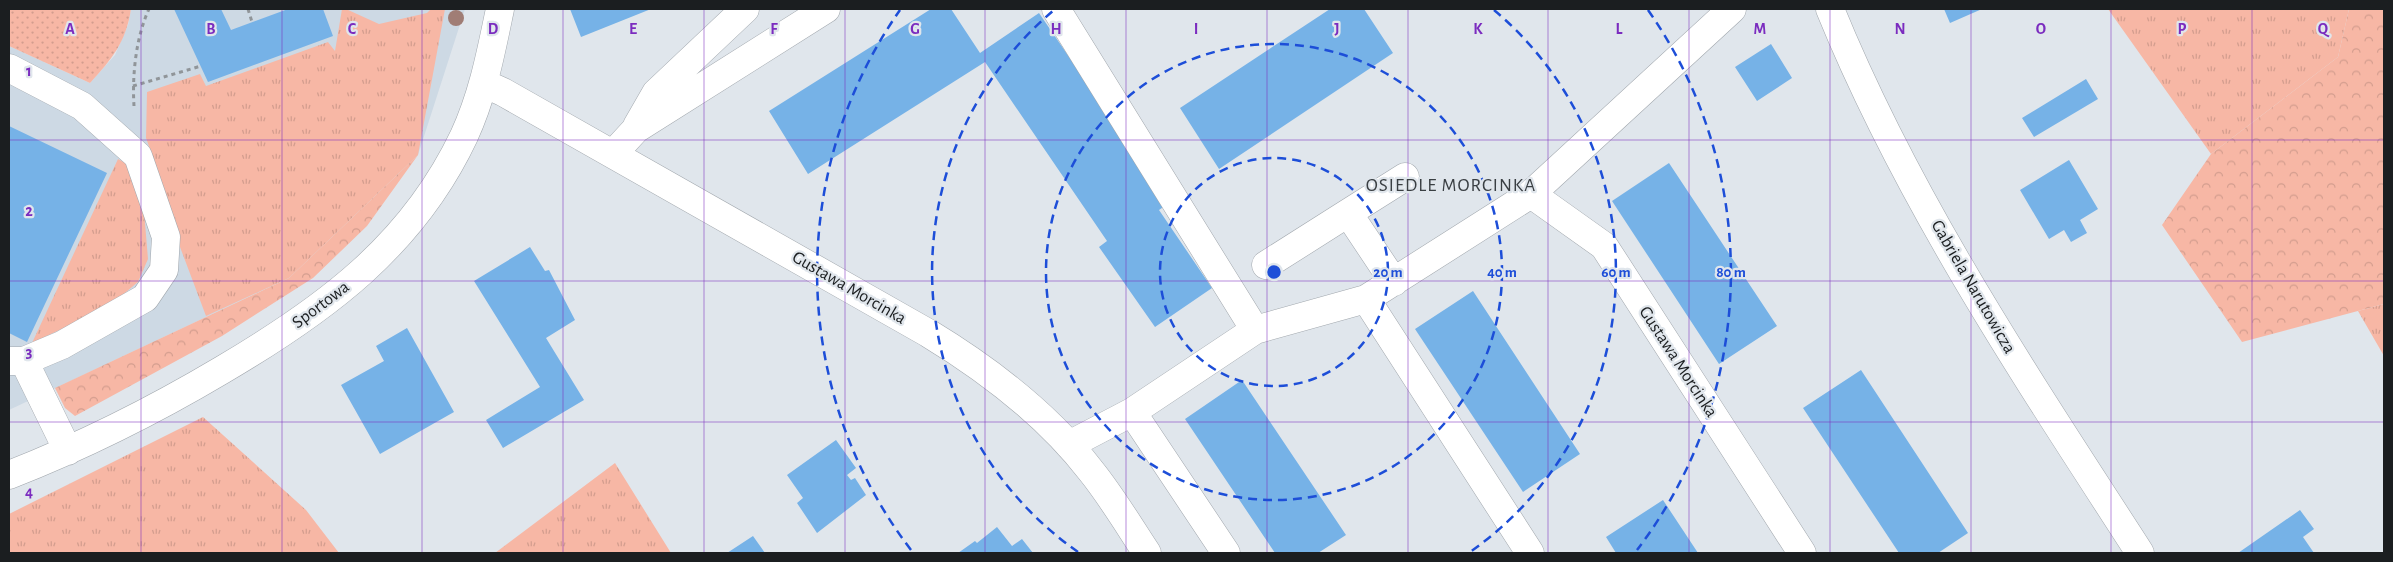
<svg xmlns="http://www.w3.org/2000/svg" width="2393" height="562" font-family="'Alegreya Sans',sans-serif">
	<style>
		.built { fill: #cdd9e4 }
		.grass { fill: url(#grass-tufts) }
		.forest { fill: url(#forest-crowns) }
		.park { fill: url(#park-dots) }
		.building { fill: #76b2e7 }
		.lines { fill: none; stroke-linecap: round; stroke-linejoin: round }
		.minor-casing { stroke: #a1a7ad; stroke-width: 29 }
		.path { stroke: #909599; stroke-width: 3; stroke-dasharray: 4 4; stroke-linecap: butt }
		.minor { stroke: #fff; stroke-width: 28 }
		.tree { fill: #a07d75 }
		.grid { fill: none; stroke: #7b2cbf; stroke-width: 1; stroke-opacity: 0.55 }
		.ring { fill: none; stroke: #1d4ed8; stroke-width: 2.5; stroke-dasharray: 9 6 }
		.labels { text-anchor: middle; dominant-baseline: central; stroke-width: 4.5; stroke-linejoin: round; paint-order: stroke }
		.street-label { font-size: 18px; fill: #1b1e20; stroke: #e0e6ec }
		.neighbourhood-label { font-size: 19px; letter-spacing: 1px; fill: #3a3f43; stroke: #e0e6ec }
		.grid-label { font-size: 16px; text-anchor: middle; font-weight: bold; fill: #7b2cbf; stroke: #e0e6ec; stroke-width: 4.5; stroke-linejoin: round; paint-order: stroke }
		.centre { fill: #1d4ed8; stroke: #e0e6ec; stroke-width: 2.5 }
		.ring-label { font-size: 15px; text-anchor: middle; font-weight: bold; fill: #1d4ed8; stroke: #e0e6ec; stroke-width: 4.5; stroke-linejoin: round; paint-order: stroke }
	</style>
	<defs>
		<pattern id="grass-tufts" width="24" height="20" patternUnits="userSpaceOnUse" patternTransform="scale(1.25)"><rect width="24" height="20" fill="#f7b7a5"/><path d="M3 7l-1-3M5 7V3M7 7l1-3M15 17l-1-3M17 17v-4M19 17l1-3" fill="none" stroke="#d39d8e"/></pattern>
		<pattern id="forest-crowns" width="20" height="18" patternUnits="userSpaceOnUse" patternTransform="scale(1.25)"><rect width="20" height="18" fill="#f7b7a5"/><path d="M2 6a3 3 0 1 1 6 0M12 15a3 3 0 1 1 6 0" fill="none" stroke="#d39d8e"/></pattern>
		<pattern id="park-dots" width="8" height="8" patternUnits="userSpaceOnUse" patternTransform="scale(1.25)"><rect width="8" height="8" fill="#f7b7a5"/><path d="M2 2h.1M6 6h.1" fill="none" stroke="#d39d8e" stroke-width="1.8" stroke-linecap="round"/></pattern>
	</defs>
	<rect width="100%" height="100%" fill="#e0e6ec"/>
	<path class="built" d="M131,9H465L418,155L289,278L9,410V46L90,83L115,55L128,25Z"/>
	<path class="grass" d="M342,9H346L379,24L427,13L431,9H445L418,155L289,278L206,316L177,239L158,171L146,138L147,92L200,74L206,86L328,42L335,51Z
		M2108,9H2349L2338,57L2211,154Z
		M118,159L127,164L144,211L148,259L138,282L108,307L32,343Z
		M2384,304V356L2358,311Z
		M203,417L306,510L339,553H9V514Z
		M615,463L671,553H495Z"/>
	<path class="forest" d="M2349,9H2384V304L2242,342L2162,225L2211,154L2338,57Z
		M418,155L367,226L313,278L222,336L75,416L65,408L55,388L289,278Z"/>
	<path class="park" d="M9,9H131C126,42 112,59 90,83L9,46Z"/>
	<path class="building" d="M174,9H221L231,30L288,9H323L333,36L208,82Z
		M570,9H651L581,37Z
		M931,9H951L980,53L1039,13L1169,203L1159,210L1212,288L1155,327L1099,247L1107,241L985,62L808,174L769,111Z
		M1330,9H1364L1393,53L1219,169L1180,108Z
		M1944,9H1982L1950,23Z
		M1771,44L1792,78L1757,101L1735,67Z
		M2086,79L2098,99L2034,137L2022,118Z
		M9,126L107,173L27,342L9,333Z
		M2069,160L2098,209L2080,220L2087,233L2071,242L2064,230L2049,239L2020,190Z
		M1669,163L1777,326L1719,364L1612,201Z
		M530,247L545,271L549,270L575,320L546,338L584,400L503,448L486,420L540,387L474,281Z
		M1473,291L1580,454L1523,492L1415,329Z
		M407,328L454,412L380,454L341,385L384,361L376,346Z
		M1861,370L1968,533L1938,553H1899L1803,408Z
		M1242,380L1346,535L1318,553H1275L1185,419Z
		M836,440L856,468L847,475L851,480L855,478L866,495L817,533L797,503L803,498L787,475Z
		M1663,500L1698,553H1616L1606,537Z
		M2300,510L2314,529L2303,537L2314,553H2238Z
		M997,527L1012,546L1022,539L1033,553H958L975,541L977,543Z
		M753,536L765,553H727Z"/>
	<g class="lines">
		<defs>
			<path id="minor" d="M1056,9L1255,330
				M1830,9C1909,203 2027,378 2140,553
				M9,68L82,106L138,156L166,237L164,270L145,298L62,345L24,361H9
				M483,83L503,92L928,333C989,370 1047,414 1091,471C1112,497 1129,526 1147,553
				M637,126L656,93L745,9
				M613,154L636,129L826,9
				M1531,194L1604,246L1802,553
				M1348,213L1405,177
				M1266,265L1348,213L1394,282
				M1366,299L1530,553
				M24,361L68,451
				M1132,412L1226,553
				M1069,445L1132,412L1255,330L1366,299L1531,194L1732,9
				M9,475C83,446 153,411 222,370C324,310 412,246 464,136C483,95 491,52 500,9"/>
		</defs>
		<use href="#minor" class="minor-casing"/>
		<path class="path" d="M248,9L252,22
			M133,86L201,66
			M134,106C132,75 136,37 149,9"/>
		<use href="#minor" class="minor"/>
	</g>
	<circle class="tree" cx="456" cy="18" r="8"/>
	<path class="grid" d="M141,9V553M282,9V553M422,9V553M563,9V553M704,9V553M845,9V553M985,9V553M1126,9V553M1267,9V553M1408,9V553M1548,9V553M1689,9V553M1830,9V553M1971,9V553M2111,9V553M2252,9V553M9,140H2384M9,281H2384M9,422H2384"/>
	<g class="ring">
		<circle cx="1274" cy="272" r="114"/>
		<circle cx="1274" cy="272" r="228"/>
		<path d="M1078 552A342 342 0 0 1 1054 10M1494 10A342 342 0 0 1 1470 552"/>
		<path d="M911 550A457 457 0 0 1 900 10M1648 10A457 457 0 0 1 1637 550"/>
	</g>
	<g class="labels">
		<g class="street-label">
			<text transform="translate(1973 287) rotate(60)">Gabriela Narutowicza</text>
			<text transform="translate(849 288) rotate(30)">Gustawa Morcinka</text>
			<text transform="translate(321 305) rotate(-37)">Sportowa</text>
			<text transform="translate(1678 362) rotate(57)">Gustawa Morcinka</text>
		</g>
		<g class="neighbourhood-label">
			<text x="1451" y="185">OSIEDLE MORCINKA</text>
		</g>
	</g>
	<g class="grid-label">
		<text x="70" y="34">A</text>
		<text x="211" y="34">B</text>
		<text x="352" y="34">C</text>
		<text x="493" y="34">D</text>
		<text x="633" y="34">E</text>
		<text x="774" y="34">F</text>
		<text x="915" y="34">G</text>
		<text x="1056" y="34">H</text>
		<text x="1196" y="34">I</text>
		<text x="1337" y="34">J</text>
		<text x="1478" y="34">K</text>
		<text x="1619" y="34">L</text>
		<text x="1760" y="34">M</text>
		<text x="1900" y="34">N</text>
		<text x="2041" y="34">O</text>
		<text x="2182" y="34">P</text>
		<text x="2323" y="34">Q</text>
		<text x="29" y="76">1</text>
		<text x="29" y="216">2</text>
		<text x="29" y="357">3</text>
		<text x="29" y="497">4</text>
	</g>
	<circle cx="1274" cy="272" r="8" class="centre"/>
	<g class="ring-label">
		<text x="1388" y="277">20 m</text>
		<text x="1502" y="277">40 m</text>
		<text x="1616" y="277">60 m</text>
		<text x="1731" y="277">80 m</text>
	</g>
	<rect width="2393" height="562" fill="none" stroke="#1b1e20" stroke-width="20"/>
</svg>
